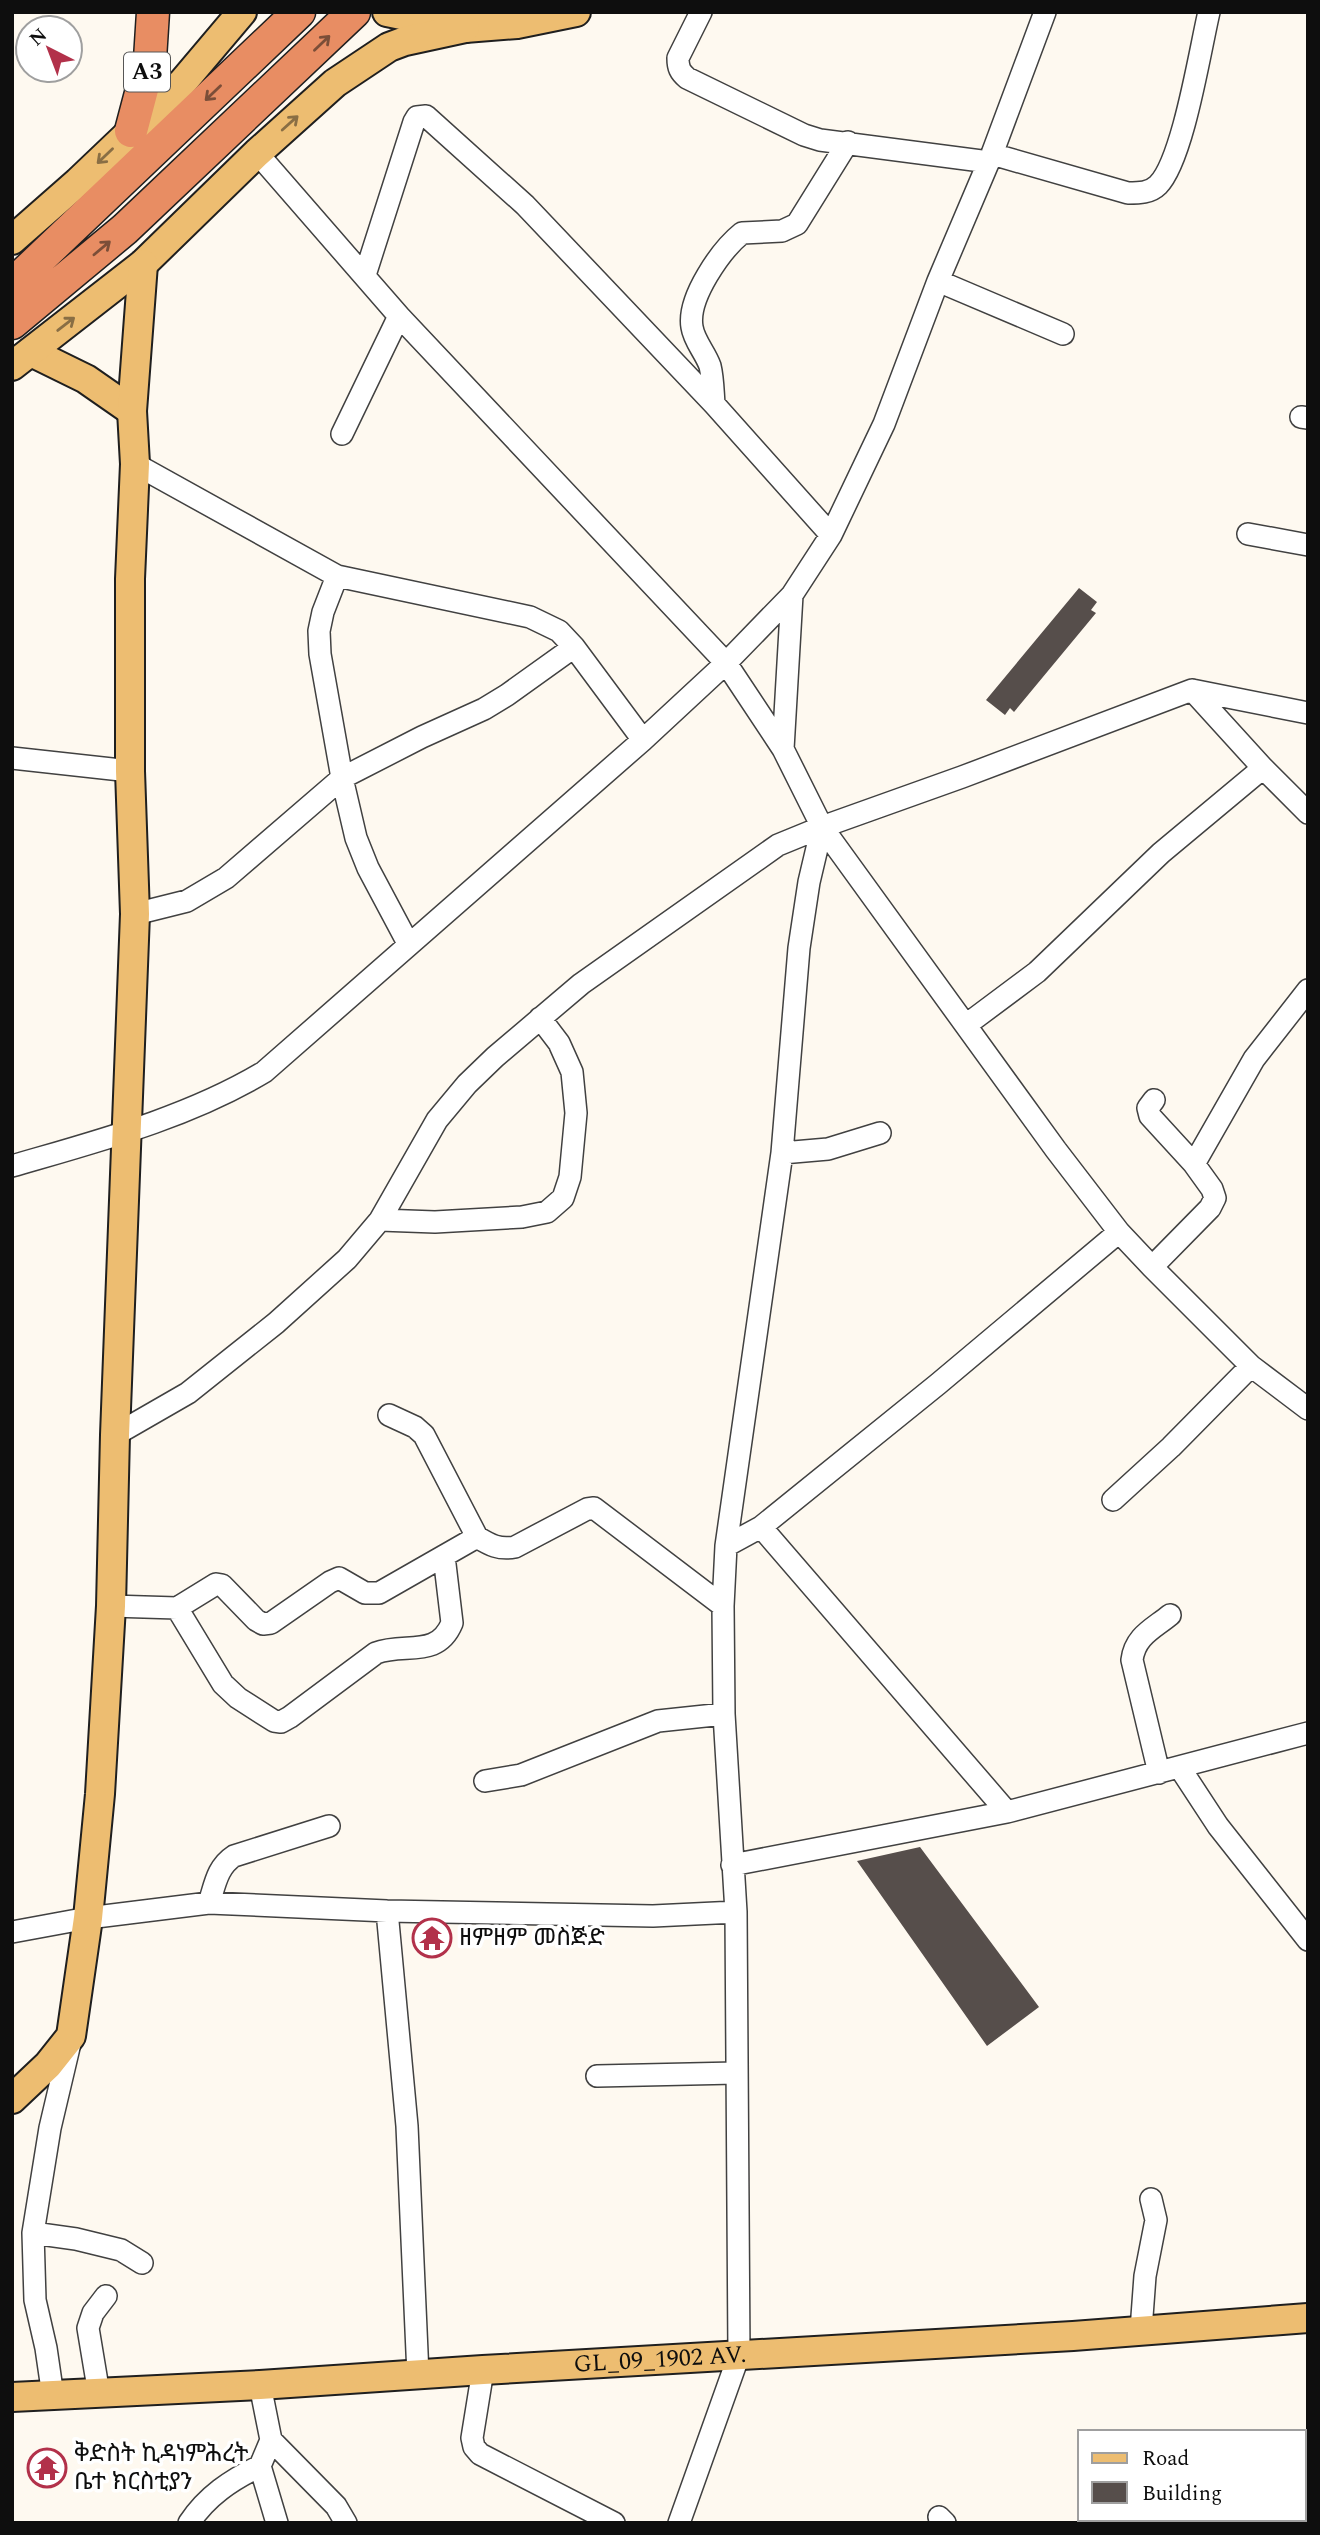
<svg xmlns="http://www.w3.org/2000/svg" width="1320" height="2535" font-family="Spectral,'Noto Sans Ethiopic',serif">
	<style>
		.building { fill: #564e4b }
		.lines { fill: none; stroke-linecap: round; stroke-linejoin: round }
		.minor-casing { stroke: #414141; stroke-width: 24 }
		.major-casing { stroke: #1f1f1f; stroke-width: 32 }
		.highway-casing { stroke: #1f1f1f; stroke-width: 35 }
		.minor { stroke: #fff; stroke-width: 21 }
		.major { stroke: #edbd71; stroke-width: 28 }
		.highway { stroke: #e88d63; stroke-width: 32 }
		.oneway { stroke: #7b4e38 }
		.oneway2 { stroke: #896e44 }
		.labels { text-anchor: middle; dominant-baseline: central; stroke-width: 7; stroke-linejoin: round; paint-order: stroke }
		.shield { fill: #fff; stroke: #565656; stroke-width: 2 }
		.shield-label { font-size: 23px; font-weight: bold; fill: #0e0e0e }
		.poi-label { font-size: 24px; fill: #0e0e0e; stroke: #fff; text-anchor: start }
		.street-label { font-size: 24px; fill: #0e0e0e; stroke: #fff }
	</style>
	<rect width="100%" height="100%" fill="#fef9f0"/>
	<path class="building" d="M1079,588L1097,602L1091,610L1096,613L1014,712L1010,708L1005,715L986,700Z
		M920,1847L1039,2007L987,2046L857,1861Z"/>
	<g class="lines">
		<defs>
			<path id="minor" d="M701,12L678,58C678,68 680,72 687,78L804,135L820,140L989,162
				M257,153L399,316L726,663L783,749L822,827L1056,1150L1119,1232L1152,1267L1251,1366L1308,1409
				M992,154L1128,193C1139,193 1150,193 1158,185C1183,160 1200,50 1209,12
				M365,275L414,122L417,117L426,116L525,205L714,404L831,535
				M938,281L1063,334
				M714,404C713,392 713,378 710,366C705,352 694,341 692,327C687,298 721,250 742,233L782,231L797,224L848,142
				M1301,417L1308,418
				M342,434L399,316
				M135,464L337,576L530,617L559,631L574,647L643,740
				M1248,534L1308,545
				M337,576L323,612L319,631L320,654L342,778L356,838L368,868L409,945
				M783,749L792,595
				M12,758L130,771
				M1263,768L1308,813
				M135,914L187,901L226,878L342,778L422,737L484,709L507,695L574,647
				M966,1025L1037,972L1161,853L1263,768L1192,690
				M1154,1100L1148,1108L1150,1116L1194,1164
				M782,1153L828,1149L880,1133
				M12,1166C98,1141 187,1118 264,1072L643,740L726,663L792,595L831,535L884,424L938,281L992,154L1045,12
				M380,1220L435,1222L522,1217L547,1212L563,1198L570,1177L576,1113L572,1072L559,1043L540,1018
				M1152,1267L1210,1208L1215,1198L1212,1189L1194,1164L1254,1059L1308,990
				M389,1415L415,1427L424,1435L477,1537C490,1545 499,1550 515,1547L587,1509L594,1508L723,1606
				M115,1435L188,1393L276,1323L347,1259L380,1220L437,1120L467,1084L495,1057L581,984L778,845L822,827L962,777L1192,690L1308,713
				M1113,1500L1171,1447L1251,1366
				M761,1527L1007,1812
				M726,1546L761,1527L938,1384L1119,1232
				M111,1606L177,1608L223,1684L238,1698L274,1721L281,1722L290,1717L376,1653C405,1642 437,1659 452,1623L444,1556
				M177,1608L216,1584L222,1585L256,1620L263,1624L271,1623L330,1582L339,1578L365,1593H379L477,1537
				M1180,1768L1218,1826L1308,1940
				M1159,1773L1132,1660C1135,1636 1153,1629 1170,1615
				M485,1781L521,1775L658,1721L724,1714
				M732,1865L1007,1812L1308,1733
				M209,1903C215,1885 217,1867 234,1856L329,1826
				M387,1911L407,2126L418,2375
				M12,1932L88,1918L209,1903L387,1911L653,1916L736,1912
				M597,2076L736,2073
				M33,2233L76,2239L121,2250L142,2263
				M1141,2330L1145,2276L1156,2220L1151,2199
				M483,2370L472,2438L474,2447L480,2454L614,2523
				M260,2385L271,2440L260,2466L277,2523
				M99,2394L88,2328L93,2313L106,2296
				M53,2396L46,2348L35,2300L33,2233L50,2128L71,2039
				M271,2440L336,2506L346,2523
				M939,2517L945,2523
				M189,2523C207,2496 231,2480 260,2466
				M679,2523L739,2355L736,1912L724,1714L723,1606L726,1546L782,1153L799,948L809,882L822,827"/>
			<g id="major">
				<path d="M387,12L465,28L517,24L576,12"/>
				<path d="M12,240L78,182L182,83L242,12"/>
				<path d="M31,352L86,379L132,411"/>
				<path d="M12,366L143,264L257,153L335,83L389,47L405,41L465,28"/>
				<path d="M12,2099L48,2065L71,2036L88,1918L100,1794L111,1606L115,1435L135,914L130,771V579L135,464L132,411L143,264"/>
				<path id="s1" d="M12,2397L260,2385L483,2370L1073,2336L1308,2318"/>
			</g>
			<path id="highway" d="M131,131L150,59L153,12
				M12,285L299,12
				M12,323L125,229L354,12"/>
		</defs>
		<use href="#minor" class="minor-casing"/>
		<use href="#major" class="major-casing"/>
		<use href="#highway" class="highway-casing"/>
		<use href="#minor" class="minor"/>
		<use href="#major" class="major"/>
		<use href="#highway" class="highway"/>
	</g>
	<defs><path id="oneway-shaft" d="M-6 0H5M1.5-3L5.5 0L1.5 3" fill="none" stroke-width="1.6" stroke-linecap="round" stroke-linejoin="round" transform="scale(1.75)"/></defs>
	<g class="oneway">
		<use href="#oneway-shaft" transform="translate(322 43) rotate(-44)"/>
		<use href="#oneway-shaft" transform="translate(213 93) rotate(136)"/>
		<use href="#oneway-shaft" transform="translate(102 248) rotate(-40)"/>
	</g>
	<g class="oneway2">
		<use href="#oneway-shaft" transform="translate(290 123) rotate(-42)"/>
		<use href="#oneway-shaft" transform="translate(105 156) rotate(136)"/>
		<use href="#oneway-shaft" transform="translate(66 324) rotate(-38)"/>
	</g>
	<defs>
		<symbol id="temple-ring" viewBox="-11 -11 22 22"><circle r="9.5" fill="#fff" stroke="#b2314a" stroke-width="1.5"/><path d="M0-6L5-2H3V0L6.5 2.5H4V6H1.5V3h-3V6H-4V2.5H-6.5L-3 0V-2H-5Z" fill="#b2314a"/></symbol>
	</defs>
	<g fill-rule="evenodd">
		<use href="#temple-ring" x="410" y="1916" width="44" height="44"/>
		<use href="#temple-ring" x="25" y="2446" width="44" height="44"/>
	</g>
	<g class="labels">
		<rect class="shield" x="124" y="52.5" width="46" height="39" rx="5"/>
		<g class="shield-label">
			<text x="147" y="72">A3</text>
		</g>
		<g class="poi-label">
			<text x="459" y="1938">ዘምዘም መስጅድ</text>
			<text x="74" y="2454">ቅድስት ኪዳነምሕረት<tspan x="74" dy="28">ቤተ ክርስቲያን</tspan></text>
		</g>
		<g class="street-label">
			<text stroke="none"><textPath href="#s1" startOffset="649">GL_09_1902 AV.</textPath></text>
		</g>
	</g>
	<rect width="1320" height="2535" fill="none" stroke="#0e0e0e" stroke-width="28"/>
	<rect x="1078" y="2430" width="228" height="91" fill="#ffffff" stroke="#9f9f9f" stroke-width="2"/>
	<rect x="1092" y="2453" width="35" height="10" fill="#edbd71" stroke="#9f9f9f" stroke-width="2"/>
	<text x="1142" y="2465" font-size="21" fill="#0e0e0e">Road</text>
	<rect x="1092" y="2482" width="35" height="21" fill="#564e4b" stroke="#9f9f9f" stroke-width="2"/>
	<text x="1142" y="2500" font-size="21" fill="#0e0e0e">Building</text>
	<g transform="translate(49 49) rotate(318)"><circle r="33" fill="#ffffff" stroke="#9f9f9f" stroke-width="2"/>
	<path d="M0-5L12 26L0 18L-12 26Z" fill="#b2314a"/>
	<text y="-10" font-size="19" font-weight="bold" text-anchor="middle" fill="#0e0e0e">N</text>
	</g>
</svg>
